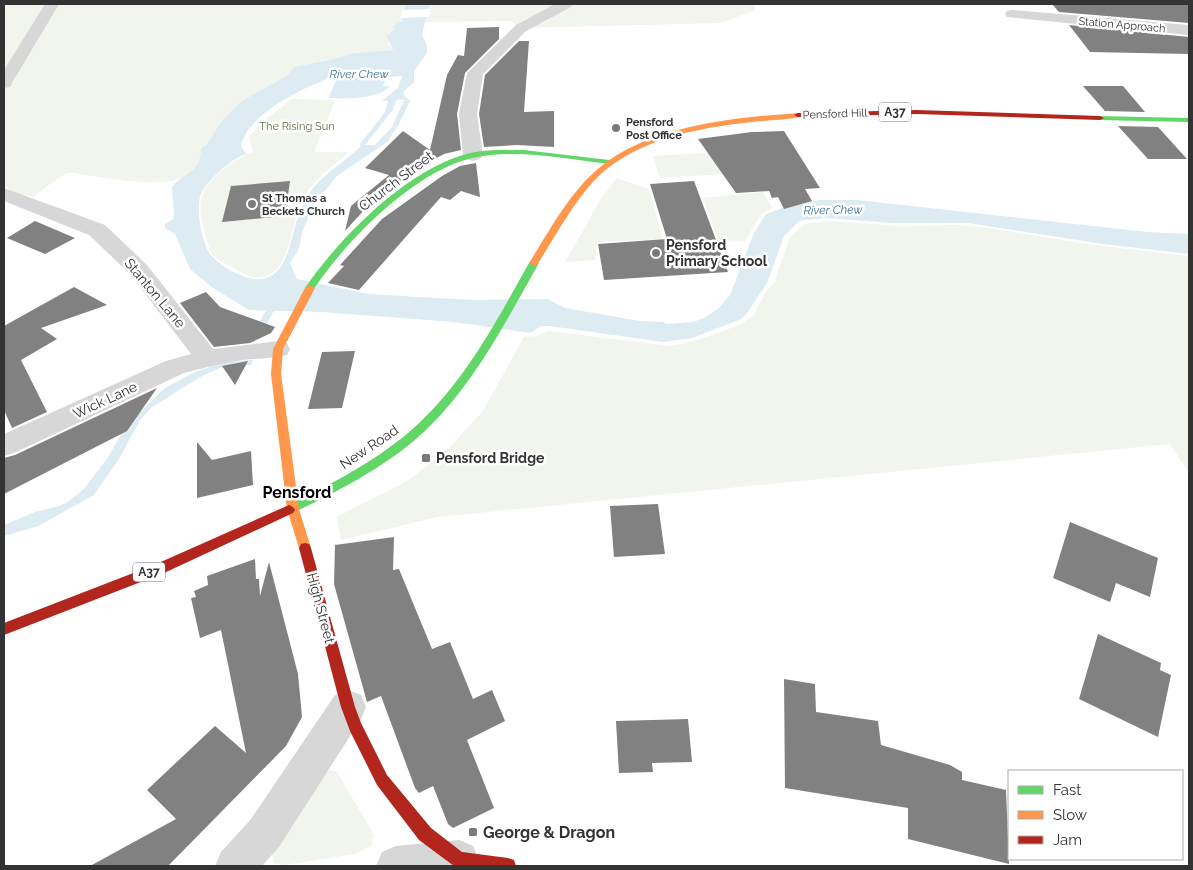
<svg xmlns="http://www.w3.org/2000/svg" width="1193" height="870" font-family="Raleway,sans-serif">
	<style>
		.green { fill: #f1f5ed }
		.water { fill: #ddebf3 }
		.pier { fill: #fff }
		.lines { fill: none; stroke-linecap: round; stroke-linejoin: round }
		.stream { fill: #ddebf3; fill-rule: evenodd }
		.building { fill: #818181 }
		.street { fill: #d7d7d7; fill-rule: evenodd }
		.fast { fill: #63d668; fill-rule: evenodd }
		.slow { fill: #ff974d; fill-rule: evenodd }
		.jam { fill: #b3261e; fill-rule: evenodd }
		.poi-dot { fill: #7a7a7a; stroke: #fff; stroke-width: 2 }
		.labels { text-anchor: middle; dominant-baseline: central; stroke-width: 5; stroke-linejoin: round; paint-order: stroke }
		.far-street-label { font-size: 11px; fill: #333; stroke: #fff }
		.far-poi-label { font-size: 11px; font-weight: bold; fill: #333; stroke: #fff; text-anchor: start }
		.far-park-label { font-size: 11px; fill: #56703f; stroke: #fff }
		.far-water-label { font-size: 12px; font-style: italic; fill: #3f7597; stroke: #fff }
		.shield { fill: #fff; stroke: #707070; stroke-width: 1 }
		.shield-label { font-size: 12px; font-weight: bold; fill: #333 }
		.street-label { font-size: 14px; fill: #333; stroke: #fff }
		.poi-label { font-size: 14px; font-weight: bold; fill: #333; stroke: #fff; text-anchor: start }
		.quarter-label { font-size: 16px; font-weight: bold; fill: #000; stroke: #fff }
		.near-poi-label { font-size: 16px; font-weight: bold; fill: #333; stroke: #fff; text-anchor: start }
	</style>
	<rect width="100%" height="100%" fill="#fff"/>
	<path class="green" d="M4,4H49L4,78Z
		M57,4H408L405,6L402,21L391,27L395,29L388,43L393,50L354,53L334,59L294,67L288,75L243,101L202,149C201,200 115,178 83,175C79,174 72,172 68,173C61,175 40,192 33,197L14,193L4,185V89Z
		M432,4H756L754,11L720,23L520,28L511,21L424,22L429,6Z
		M292,99L335,100L314,152H349C333,166 313,180 303,198C291,219 292,270 264,277C254,280 244,274 236,269C228,265 219,261 213,255C209,250 207,240 205,234C202,223 198,207 202,196C210,176 234,159 253,152L249,137L261,123Z
		M718,152L727,174L660,178L653,156Z
		M617,178L649,189L663,239L597,242L595,260L565,262L602,197Z
		M763,192L772,208L760,216L745,241L719,242L703,198Z
		M827,221L902,226L955,225L983,227L1093,245L1189,256V473L1170,444L437,517L341,540L337,517L409,480L449,448L483,411L524,337L537,336L548,331L671,346L698,340L739,325L753,316L767,290L774,283L790,237L805,224Z
		M330,770L337,772L374,835L371,846L355,854L284,865L274,863L272,852L318,777Z"/>
	<path class="water" d="M408,4H432L429,6L422,35L427,46V53L414,71V82L403,92L405,97L411,101L398,99L396,101L392,112H385L388,101H382L398,88L402,76L386,77L383,86H390C380,99 345,99 329,98C331,91 336,83 336,77L331,76C323,82 314,84 306,88C283,99 246,120 241,146L246,154C230,160 206,180 200,197C196,209 202,245 211,255C220,266 240,277 254,279C289,283 290,236 299,214C302,205 308,194 314,187C328,171 347,160 362,145H375L392,127L398,126L387,142L337,176L323,193L309,215L302,233L299,249L290,263L297,279L368,294L473,300L547,299L565,308L640,321L664,322L666,324L693,322L704,318L718,309L730,295L754,233L766,214L791,205L820,200H857L1147,232L1189,234V254L1103,244L968,223H894L825,218L804,220L799,221L784,236L767,283L747,313L741,319L692,338L663,342L550,326H541L530,333L454,322L322,312L249,310L213,288L190,269L175,234L165,228V224L173,219L174,215L172,187C183,172 201,174 201,149L207,144L222,121L242,101L288,75L294,67L334,59L354,53L393,50L387,36L395,29L391,27L402,21L405,6Z
		M250,360H253L251,365L225,366L202,376L152,407L140,420L119,459L94,495L38,526L4,536V525L35,512L59,506L68,502L84,489L107,459L126,426L165,388L195,372L222,363Z"/>
	<path class="pier" d="M431,9L429,17L400,18L402,10Z"/>
	<g class="lines">
		<path class="stream" d="M407,99L410,101L398,126L393,127L392,126L404,101Z
			M386,111L391,112L364,146H360V144Z
			M276,297L280,300L267,323L266,325H260L259,323L273,298Z"/>
	</g>
	<path class="building" d="M1052,4H1189V23L1059,12Z
		M1069,25L1189,37V54L1090,52Z
		M499,27V39L465,73L457,114L461,150L444,154L426,164L366,208L345,231L351,206L389,175L365,168L403,131L430,150L447,75L458,55L464,56L467,28Z
		M519,41H529L524,112L554,111V147L517,145L484,147L479,114L485,75Z
		M1083,86H1123L1145,112L1105,111Z
		M1118,126L1158,127L1187,159H1148Z
		M784,131L820,188L805,189L812,201L784,209L778,197L772,198L769,191L736,193L698,139L752,132Z
		M476,163L480,197L461,191L450,200L441,197L359,290L328,283L344,266L340,265L382,219L442,176L460,166Z
		M290,181L285,216L222,222L231,186Z
		M694,181L728,272L604,280L598,244L667,239L650,184Z
		M35,221L75,238L45,254L7,238Z
		M74,287L107,305L41,328L57,339L21,360L47,412L12,428L4,410V326Z
		M206,292L220,307L275,327L271,333L250,343L214,347L180,303Z
		M355,351L342,408L308,409L322,352Z
		M248,361L235,385L222,366Z
		M157,388L127,431L4,494V458L15,455Z
		M197,442L212,460L251,451L253,485L197,498Z
		M658,504L665,554L614,557L610,506Z
		M1070,522L1158,558L1150,597L1116,583L1110,602L1053,578Z
		M394,537L393,570L399,569L432,649L450,642L473,699L492,690L505,721L467,740L494,808L453,828L448,824L433,786L419,793L415,788L381,696L367,702L334,584L335,545Z
		M255,559L256,579H259L260,596L269,562L298,674L302,717L286,746L168,866H90L176,819L147,790L215,726L246,753L221,630L200,638L191,598L196,597L194,591L208,585L207,576Z
		M1098,634L1161,663L1160,670L1171,675L1158,737L1079,699Z
		M784,679L815,684L816,712L878,721L881,745L950,765L962,772V780L1006,790L1009,864L908,839V808L785,788Z
		M688,719L692,762L652,763L653,772L619,773L616,721Z"/>
	<g class="lines">
		<path class="street" d="M45,4H59L12,83L10,87L4,88V70Z
			M555,4H573L571,7L526,31L483,74L477,114L483,155L480,159L473,161L466,159L463,155L459,114L467,73L516,25Z
			M1012,10L1189,25V35L1007,17L1005,14L1007,11Z
			M4,188L105,225L147,265L213,349L278,341L287,343L290,349L287,355C272,359 258,358 243,360C223,363 203,368 184,373L14,453L4,456V434L166,361L191,354L131,275L89,235L4,201Z
			M348,690L361,695L366,707L361,719L279,847L262,866H215L221,852L251,819L335,695Z
			M459,840L473,846L479,860L477,866H376L382,852L396,846Z"/>
		<path class="fast" d="M1097,116L1189,118V122L1100,120L1096,118Z
			M524,150L609,160L613,162L609,164C567,159 514,148 472,158C413,172 346,241 313,290H307L305,288C340,237 408,168 470,153C487,149 506,150 524,150Z
			M534,260L539,263C506,321 475,383 426,430C388,466 340,490 293,513L289,515L285,513L283,510L285,507C331,484 379,460 417,425C466,380 497,320 529,263Z"/>
		<path class="slow" d="M798,113H801V117C785,120 768,120 752,122C696,128 631,140 592,183C570,208 555,237 537,265L534,266L529,263C550,230 569,193 599,168C651,125 733,118 798,113Z
			M310,285L315,288L283,349L281,374L299,509L311,548L309,552L305,553L301,552L299,548L287,509L271,374L273,349L305,288Z"/>
		<path class="jam" d="M917,110L1100,116L1104,118L1100,120L917,114L798,117L794,115L798,113Z
			M289,505L293,507L295,510L293,513L164,573L4,635V623L154,565Z
			M305,543L309,544L311,548L355,707L361,723L387,775L431,828L462,852L508,858L514,860L516,866H454L419,840L377,785L350,731L341,707L299,548L301,544Z"/>
	</g>
	<g class="poi-dot">
		<circle cx="616" cy="128" r="5"/>
		<circle cx="252" cy="204" r="5"/>
		<circle cx="656" cy="253" r="5"/>
		<rect x="421" y="453" width="10" height="10" rx="2.5"/>
		<rect x="468" y="827" width="10" height="10" rx="2.5"/>
	</g>
	<g class="labels">
		<g class="far-street-label">
			<text transform="translate(1122 25) rotate(5)">Station Approach</text>
			<text transform="translate(835 114) rotate(-2)">Pensford Hill</text>
		</g>
		<g class="far-poi-label">
			<text x="626" y="122">Pensford<tspan x="626" dy="13">Post Office</tspan></text>
			<text x="262" y="198">St Thomas a<tspan x="262" dy="13">Beckets Church</tspan></text>
		</g>
		<g class="far-park-label">
			<text x="297" y="126">The Rising Sun</text>
		</g>
		<g class="far-water-label">
			<text x="359" y="74">River Chew</text>
			<text transform="translate(833 210) rotate(-1)">River Chew</text>
		</g>
		<g class="shield">
			<rect x="879" y="102.5" width="32" height="19" rx="4"/>
			<rect x="133" y="562.5" width="32" height="19" rx="4"/>
		</g>
		<g class="shield-label">
			<text x="895" y="112">A37</text>
			<text x="149" y="572">A37</text>
		</g>
		<g class="street-label">
			<text transform="translate(396 181) rotate(-37)">Church Street</text>
			<text transform="translate(155 293) rotate(50)">Stanton Lane</text>
			<text transform="translate(105 400) rotate(-25)">Wick Lane</text>
			<text transform="translate(369 447) rotate(-34)">New Road</text>
			<text transform="translate(321 608) rotate(75)">High Street</text>
		</g>
		<g class="poi-label">
			<text x="666" y="245">Pensford<tspan x="666" dy="16">Primary School</tspan></text>
			<text x="436" y="458">Pensford Bridge</text>
		</g>
		<g class="quarter-label">
			<text x="297" y="492">Pensford</text>
		</g>
		<g class="near-poi-label">
			<text x="483" y="832">George &amp; Dragon</text>
		</g>
	</g>
	<rect width="1193" height="870" fill="none" stroke="#333333" stroke-width="10"/>
	<rect x="1008" y="770" width="175" height="90" fill="#ffffff" stroke="#adadad"/>
	<rect x="1018" y="786" width="25" height="8" fill="#63d668" stroke="#adadad"/>
	<text x="1053" y="795" font-size="15" fill="#333333">Fast</text>
	<rect x="1018" y="811" width="25" height="8" fill="#ff974d" stroke="#adadad"/>
	<text x="1053" y="820" font-size="15" fill="#333333">Slow</text>
	<rect x="1018" y="836" width="25" height="8" fill="#b3261e" stroke="#adadad"/>
	<text x="1053" y="845" font-size="15" fill="#333333">Jam</text>
</svg>
